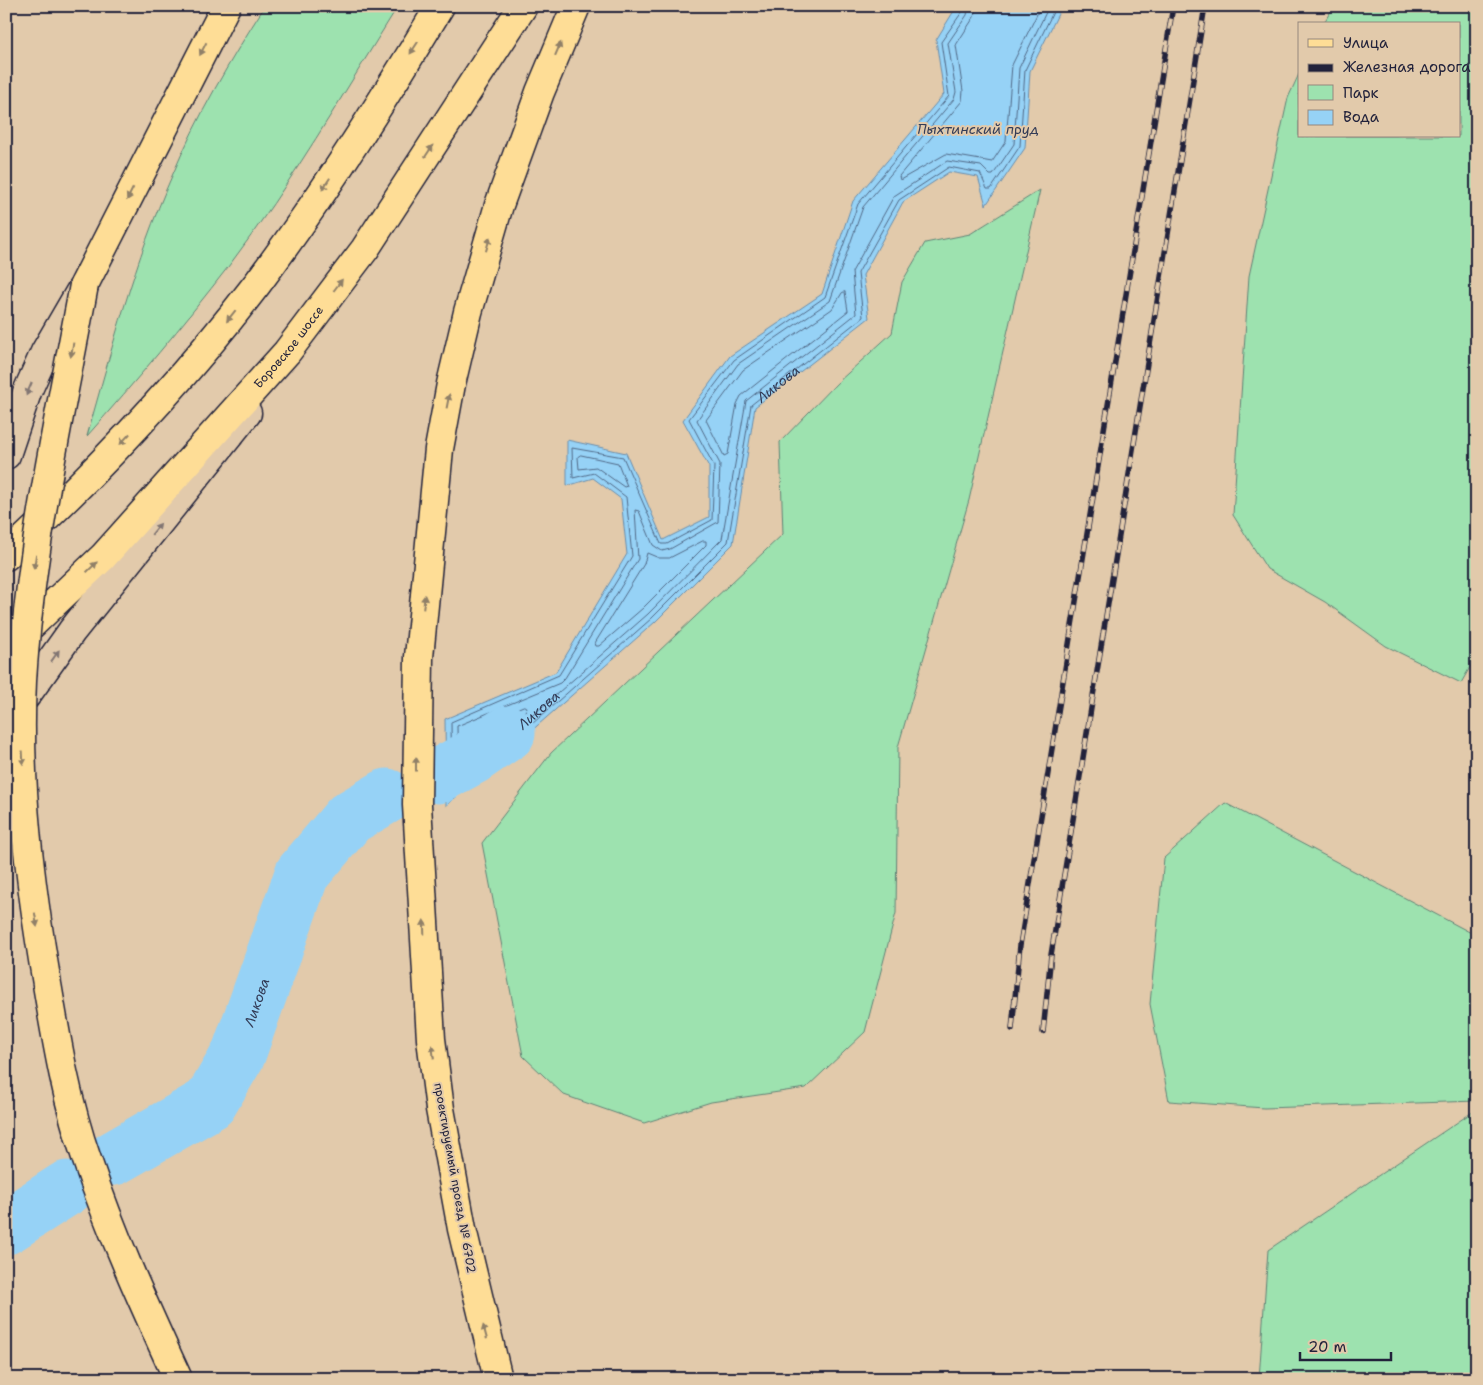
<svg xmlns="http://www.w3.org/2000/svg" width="1483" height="1385" font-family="'Shantell Sans',sans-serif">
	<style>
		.green { fill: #9de2af; stroke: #608275 }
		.water { fill: #96d2f6; stroke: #688cab }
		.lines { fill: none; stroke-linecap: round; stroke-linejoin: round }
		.shore { stroke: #506886; stroke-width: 1 }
		.river { stroke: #96d2f6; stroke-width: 55 }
		.minor-casing { stroke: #22223b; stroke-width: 31 }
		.major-casing { stroke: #22223b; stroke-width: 31 }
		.minor { stroke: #e2caab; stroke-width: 28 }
		.major { stroke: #fedd96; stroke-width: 28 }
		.rail-casing { stroke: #22223b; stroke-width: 5.5 }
		.rail { stroke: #e2caab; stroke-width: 4; stroke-dasharray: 11; stroke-linecap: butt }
		.major-bridge-casing { stroke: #22223b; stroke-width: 31; stroke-linecap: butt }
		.major-bridge { stroke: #fedd96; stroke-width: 28 }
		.oneway { fill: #908068 }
		.oneway2 { fill: #827673 }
		.labels { text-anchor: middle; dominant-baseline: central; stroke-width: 4; stroke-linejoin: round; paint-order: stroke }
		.street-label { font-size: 12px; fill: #22223b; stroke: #e2caab }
		.water-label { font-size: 14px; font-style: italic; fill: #333c57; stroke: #e2caab }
	</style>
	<rect width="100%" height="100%" fill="#e2caab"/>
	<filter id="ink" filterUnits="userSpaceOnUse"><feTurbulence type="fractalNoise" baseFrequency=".02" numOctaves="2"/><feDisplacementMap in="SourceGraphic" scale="10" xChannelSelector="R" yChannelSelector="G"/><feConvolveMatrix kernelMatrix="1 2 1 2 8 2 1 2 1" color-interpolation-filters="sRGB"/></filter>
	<g filter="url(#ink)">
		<path class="green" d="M265,6H398C343,94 291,184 228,267C183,325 136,381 87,436C112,348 135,259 172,176C197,117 230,60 265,6Z
			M1334,6H1477V655L1461,683L1386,646L1325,602L1267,569L1233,515L1249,276L1288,98L1299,74V136H1459V24H1323Z
			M1040,190L969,500L898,747L896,913L865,1032L806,1088L711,1102L644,1123L564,1095L523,1056L482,843L551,753L783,534L780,442L837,383L892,333L902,282L925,243L970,234Z
			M1225,803L1477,936V1101L1264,1108L1169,1101L1150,1004L1164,858Z
			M1477,1109V1379H1259L1268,1250Z"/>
		<path class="water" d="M957,6H1062L1030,71L1025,148L986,205L978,177L949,172L903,202L863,275L869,318L755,407L733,544L655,622L446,806L445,719L556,672L627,554L621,499L593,478L567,486V440L626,453L663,540L709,517V467L683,420L730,356L822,294L853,201L944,94L936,40Z"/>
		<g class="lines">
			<g class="shore">
				<path id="s1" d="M962,6V12L941,42L949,96L858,204L825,297L734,360L689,419L714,466L712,520L667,544H661L623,457L572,448L573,478L594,473L626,497L632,556L559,675L451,722L452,792H455L652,618L728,542L751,405L863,317L858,273L899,200L949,167L980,173L987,189H991L1020,146L1025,70L1056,6"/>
				<path id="s2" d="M969,6L967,15L948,43L956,92L954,99L863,207L830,301L738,364L697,420L720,464L718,522L670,549L662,551L653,545L639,511L635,510L638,559L565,678L560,683L457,726L458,778H461L648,614L722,539L746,401L856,314L852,272L894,196L947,161L981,166L990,175H993L1014,144L1019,68L1049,6"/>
				<path d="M976,6L974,17L956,45L963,91L962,101L899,176L900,180L946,154L992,162L1006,141L1012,65L1041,6"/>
				<path d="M845,292L848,311L741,396L737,404L728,454L724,456L706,420L743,370L832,309L842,293Z"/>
				<path d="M581,455L618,463L627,486L624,487L596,467L579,469L578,457Z"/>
				<path d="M703,541H706V545L643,608L599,646H596L595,643L644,564L647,553L659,558H669Z"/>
				<path d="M524,706L527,707L526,710L468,761H465V731Z"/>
			</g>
			<g class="river">
				<path d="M438,776L473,757L508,733"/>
				<path id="s3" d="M114,1158L210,1103L238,1055L302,874L349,818L387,796"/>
				<path d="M6,1227L67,1188"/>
			</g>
			<defs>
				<path id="minor" d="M6,455L27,392L45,352L81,290
					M6,724L72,631L247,413"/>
				<g id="major">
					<path d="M84,285L226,6"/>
					<path d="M6,556C97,472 182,382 257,284C323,196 383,101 440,6"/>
					<path id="s4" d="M6,649L103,557L287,352L365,249L523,6"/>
					<path d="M498,1379L462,1229L440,1109L431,1039L417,805L419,657L439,449L451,384L468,312L499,205L540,92L576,6"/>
				</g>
			</defs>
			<use href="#minor" class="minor-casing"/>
			<use href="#major" class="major-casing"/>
			<use href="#minor" class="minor"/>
			<use href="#major" class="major"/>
			<defs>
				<path id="rail" d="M1012,1029L1020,945L1173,6
					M1043,1032L1051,955L1205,6"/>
			</defs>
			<use href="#rail" class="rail-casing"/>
			<use href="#rail" class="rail"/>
			<defs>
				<path id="major-bridge" d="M84,285C60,415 30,547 22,681C17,782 30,884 47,984C57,1043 67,1103 87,1160C112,1235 145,1307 178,1379"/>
			</defs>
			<use href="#major-bridge" class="major-bridge-casing"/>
			<use href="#major-bridge" class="major-bridge"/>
		</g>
		<defs><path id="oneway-solid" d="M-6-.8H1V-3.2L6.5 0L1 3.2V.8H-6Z" transform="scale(1.25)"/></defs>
		<g class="oneway">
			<use href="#oneway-solid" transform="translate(414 48) rotate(123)"/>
			<use href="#oneway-solid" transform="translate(203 49) rotate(117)"/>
			<use href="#oneway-solid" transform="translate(558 49) rotate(-67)"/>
			<use href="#oneway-solid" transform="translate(429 151) rotate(-57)"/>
			<use href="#oneway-solid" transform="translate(326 184) rotate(123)"/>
			<use href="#oneway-solid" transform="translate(130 194) rotate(117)"/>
			<use href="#oneway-solid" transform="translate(488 244) rotate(-74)"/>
			<use href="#oneway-solid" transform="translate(338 285) rotate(-53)"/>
			<use href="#oneway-solid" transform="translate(231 316) rotate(128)"/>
			<use href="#oneway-solid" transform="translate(72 350) rotate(101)"/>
			<use href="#oneway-solid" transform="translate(448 401) rotate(-79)"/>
			<use href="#oneway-solid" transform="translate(125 439) rotate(133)"/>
			<use href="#oneway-solid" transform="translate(35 562) rotate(98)"/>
			<use href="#oneway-solid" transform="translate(92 567) rotate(-44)"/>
			<use href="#oneway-solid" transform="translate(424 602) rotate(-84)"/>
			<use href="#oneway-solid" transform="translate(23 758) rotate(87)"/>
			<use href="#oneway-solid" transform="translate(416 764) rotate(-90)"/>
			<use href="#oneway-solid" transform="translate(36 920) rotate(81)"/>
			<use href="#oneway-solid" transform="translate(424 927) rotate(-92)"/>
			<use href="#oneway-solid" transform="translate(433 1052) rotate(-97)"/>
			<use href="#oneway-solid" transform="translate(485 1332) rotate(-105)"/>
		</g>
		<g class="oneway2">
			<use href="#oneway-solid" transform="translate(29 389) rotate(113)"/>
			<use href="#oneway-solid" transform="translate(156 529) rotate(-51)"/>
			<use href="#oneway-solid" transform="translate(55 656) rotate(-55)"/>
		</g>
	</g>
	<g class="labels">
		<g class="street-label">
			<text stroke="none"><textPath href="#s4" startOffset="414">Боровское шоссе</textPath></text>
			<text transform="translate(455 1178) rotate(80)">проектируемый проезд № 6702</text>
		</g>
		<g class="water-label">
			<text x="978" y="129">Пыхтинский пруд</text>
			<text stroke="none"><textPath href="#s1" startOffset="1858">Ликова</textPath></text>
			<text stroke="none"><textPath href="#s2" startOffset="1210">Ликова</textPath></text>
			<text stroke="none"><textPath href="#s3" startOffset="222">Ликова</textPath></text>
		</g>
	</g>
	<rect width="1483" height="1385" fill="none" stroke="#e2caab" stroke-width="25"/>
	<rect x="12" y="12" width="1458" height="1360" fill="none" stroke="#22223b" stroke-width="2" filter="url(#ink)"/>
	<rect x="1298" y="22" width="162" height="115" fill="#e2caab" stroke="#95877e"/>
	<rect x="1308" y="39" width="25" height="8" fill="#fedd96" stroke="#95877e"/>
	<text x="1343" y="48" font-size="15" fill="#22223b">Улица</text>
	<rect x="1308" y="64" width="25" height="8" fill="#22223b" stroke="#95877e"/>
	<text x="1343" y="72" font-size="15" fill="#22223b">Железная дорога</text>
	<rect x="1308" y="85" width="25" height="15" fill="#9de2af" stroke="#95877e"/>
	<text x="1343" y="98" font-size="15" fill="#22223b">Парк</text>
	<rect x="1308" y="110" width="25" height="15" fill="#96d2f6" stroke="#95877e"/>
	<text x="1343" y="122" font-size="15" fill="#22223b">Вода</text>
	<path d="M1300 1352v8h91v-8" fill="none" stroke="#22223b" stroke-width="2.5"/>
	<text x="1308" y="1352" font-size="15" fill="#22223b" stroke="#e2caab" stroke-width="4" paint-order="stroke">20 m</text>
</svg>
